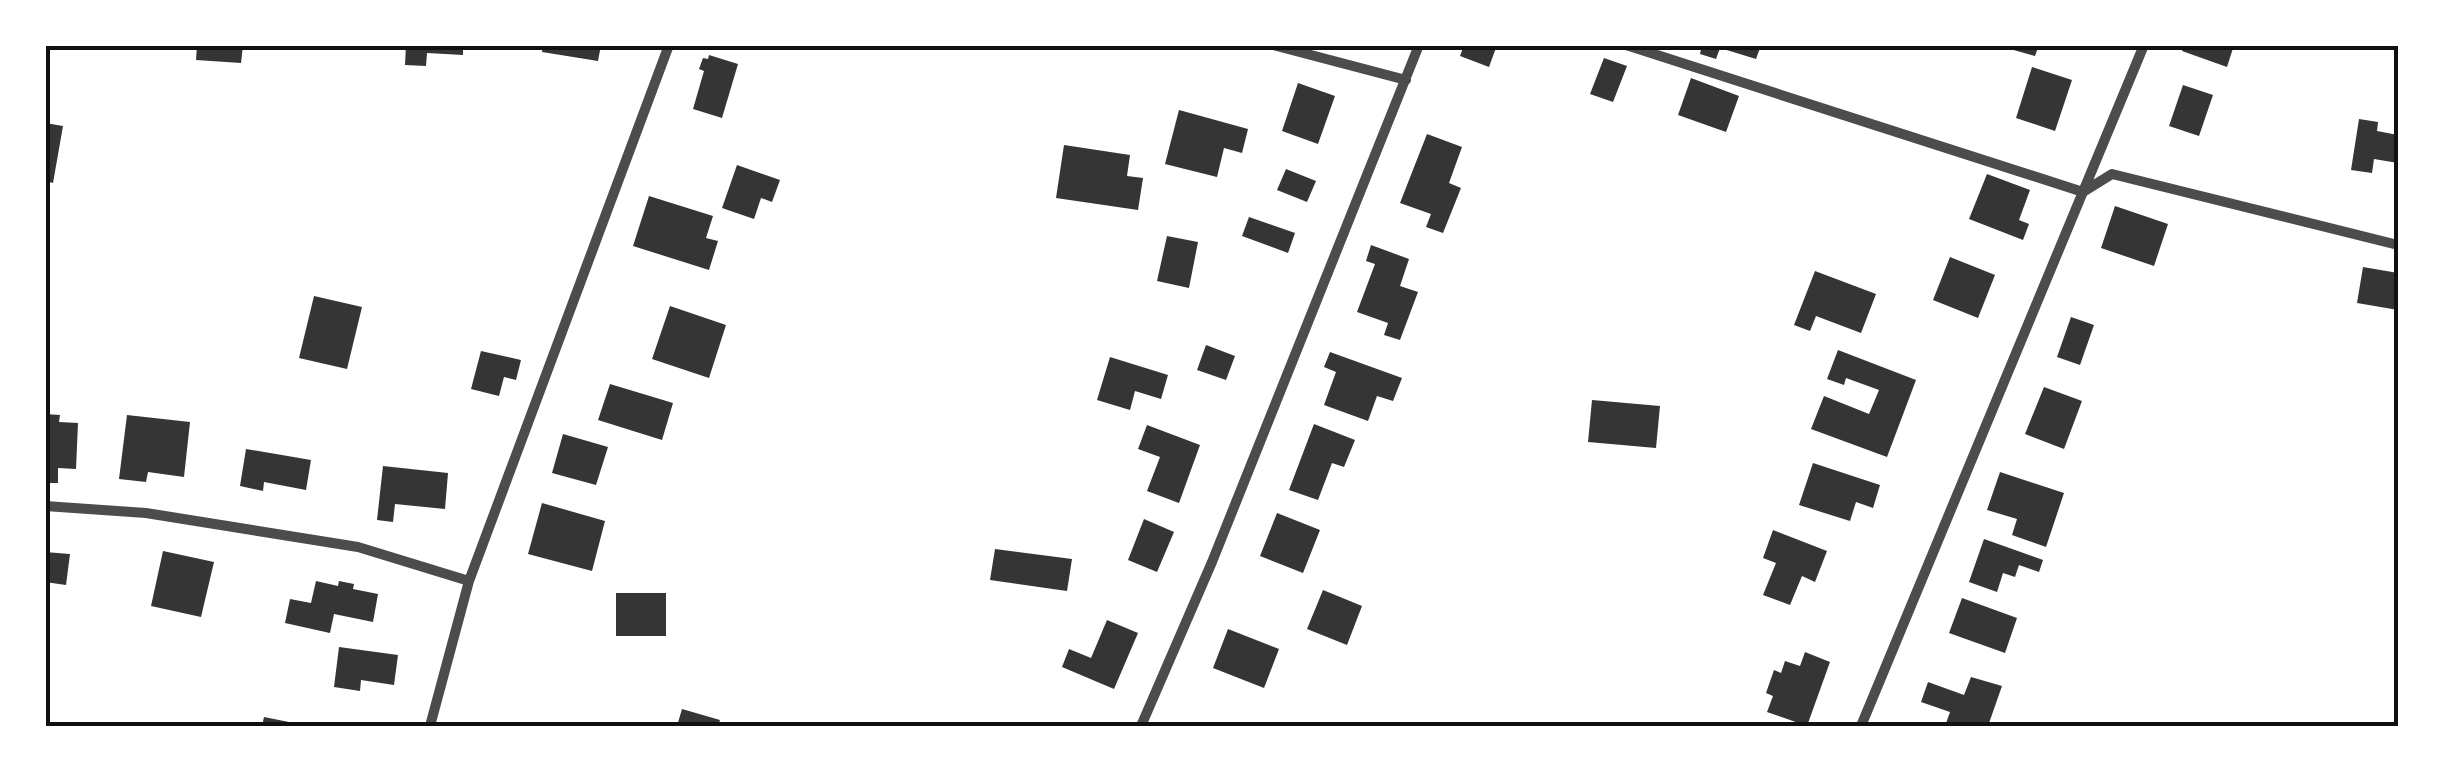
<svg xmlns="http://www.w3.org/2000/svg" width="2443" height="771" font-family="Manrope,sans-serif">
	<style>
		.building { fill: #353535 }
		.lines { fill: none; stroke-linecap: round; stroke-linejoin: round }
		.minor { stroke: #4c4c4c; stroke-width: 10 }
		.neatline { fill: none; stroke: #111; stroke-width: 4 }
	</style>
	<rect width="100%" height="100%" fill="#fff"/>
	<path class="building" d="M197,45H243L241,63L196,60Z
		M406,45H463V55L427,53L426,66L405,65Z
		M543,45H601L598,61L542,52Z
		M1464,45H1497L1489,67L1460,56Z
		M1702,45H1761L1756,59L1720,48L1716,59L1700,54Z
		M1996,45H2039L2035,56Z
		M2184,45H2234L2227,67L2182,51Z
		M709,55L738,64L722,118L693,109L704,71L699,69L703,58L708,59Z
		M1604,58L1627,66L1613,102L1590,94Z
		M2032,67L2072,80L2055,131L2016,118Z
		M1691,78L1739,96L1726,132L1678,115Z
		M1298,83L1335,96L1318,144L1282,131Z
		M2183,85L2213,95L2199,136L2169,126Z
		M1179,110L1248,129L1242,153L1224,148L1217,177L1165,164Z
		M2359,119L2378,122L2377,131L2398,135V163L2374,159L2372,173L2351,170Z
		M45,123L63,126L53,183L45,181Z
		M1427,134L1462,147L1449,183L1461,188L1443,233L1426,227L1431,214L1400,203Z
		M1064,145L1130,155L1127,176L1143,178L1138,210L1056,198Z
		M737,165L780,180L772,202L761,198L754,219L722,208Z
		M1286,169L1316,181L1307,202L1277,190Z
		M1987,174L2030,190L2019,220L2029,224L2023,240L1969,219Z
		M649,196L713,216L706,238L718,241L709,270L633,246Z
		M2115,206L2168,224L2154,266L2101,248Z
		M1249,217L1295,233L1288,253L1242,236Z
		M1167,236L1198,242L1189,288L1157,281Z
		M1371,245L1409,259L1400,286L1418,292L1400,340L1384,335L1388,323L1357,312L1375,264L1366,261Z
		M1950,257L1995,275L1978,318L1933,300Z
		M2363,267L2398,273V310L2357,303Z
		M1815,271L1876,294L1861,333L1816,316L1810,331L1794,325Z
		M314,296L362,307L347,369L299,358Z
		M670,306L726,325L709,378L652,359Z
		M2071,317L2094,325L2080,365L2057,357Z
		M1206,345L1235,356L1226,380L1197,370Z
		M1838,350L1916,380L1887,457L1811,429L1824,396L1869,414L1879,390L1846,378L1844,385L1827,379Z
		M481,351L521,360L516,380L504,377L499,396L471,389Z
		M1330,352L1402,378L1393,401L1377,396L1368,421L1324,405L1336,372L1324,367Z
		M1110,357L1168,375L1161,399L1135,391L1130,410L1097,400Z
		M610,384L673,403L662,440L598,420Z
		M2044,387L2082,401L2064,449L2025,434Z
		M1592,400L1660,406L1656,448L1588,442Z
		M45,414L60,415L59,422L78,423L76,469L58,468V483H45Z
		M127,415L190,422L184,477L148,472L146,482L119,479Z
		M1314,424L1355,440L1344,467L1332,463L1318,500L1289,490Z
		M1147,425L1200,445L1179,503L1147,491L1160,457L1138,449Z
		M563,434L608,447L596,485L552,473Z
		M246,449L311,460L306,490L264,482L263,491L240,486Z
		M1813,463L1880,485L1873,508L1856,502L1850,521L1799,505Z
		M383,466L448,473L445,509L395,504L393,522L377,520Z
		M2000,472L2064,493L2046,547L2012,535L2017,519L1987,510Z
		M542,503L605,521L592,571L528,554Z
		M1277,513L1320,530L1303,573L1260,556Z
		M1144,519L1174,532L1157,572L1128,560Z
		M1773,530L1827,551L1815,582L1802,576L1790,605L1763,595L1776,563L1763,558Z
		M1984,539L2043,560L2039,572L2019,565L2015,577L2003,573L1997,592L1969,582Z
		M995,549L1072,559L1067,591L990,580Z
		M163,551L214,562L201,617L151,606Z
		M45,552L70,554L66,585L45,582Z
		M316,581L338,586L339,581L354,584L353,589L378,594L373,622L334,614L330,633L285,623L290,599L311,603Z
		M1323,590L1362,606L1347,645L1307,629Z
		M616,593H666V636H616Z
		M1962,598L2017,618L2005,653L1949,633Z
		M1107,620L1138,633L1114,689L1062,667L1069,649L1091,658Z
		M1228,629L1279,649L1264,688L1213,668Z
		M339,647L398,655L394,685L361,680L360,691L334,687Z
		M1805,652L1830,662L1807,726L1767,712L1773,696L1766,693L1774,670L1781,673L1785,661L1800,666Z
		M1971,677L2002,686L1988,726H1945L1950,712L1921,702L1928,682L1964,695Z
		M682,709L720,720L718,726H677Z
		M264,717L299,724V726H262Z"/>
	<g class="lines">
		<path class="minor" d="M1273,45L1406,80
			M1626,45L2083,192L2112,174L2398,245
			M45,506L146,513L358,547L469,581
			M430,726L469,581L669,45
			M1141,726L1212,562L1419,45
			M1861,726L2144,45"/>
	</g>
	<rect width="2443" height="771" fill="none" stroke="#ffffff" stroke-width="95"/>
	<rect x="48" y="48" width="2348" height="676" class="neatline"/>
</svg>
